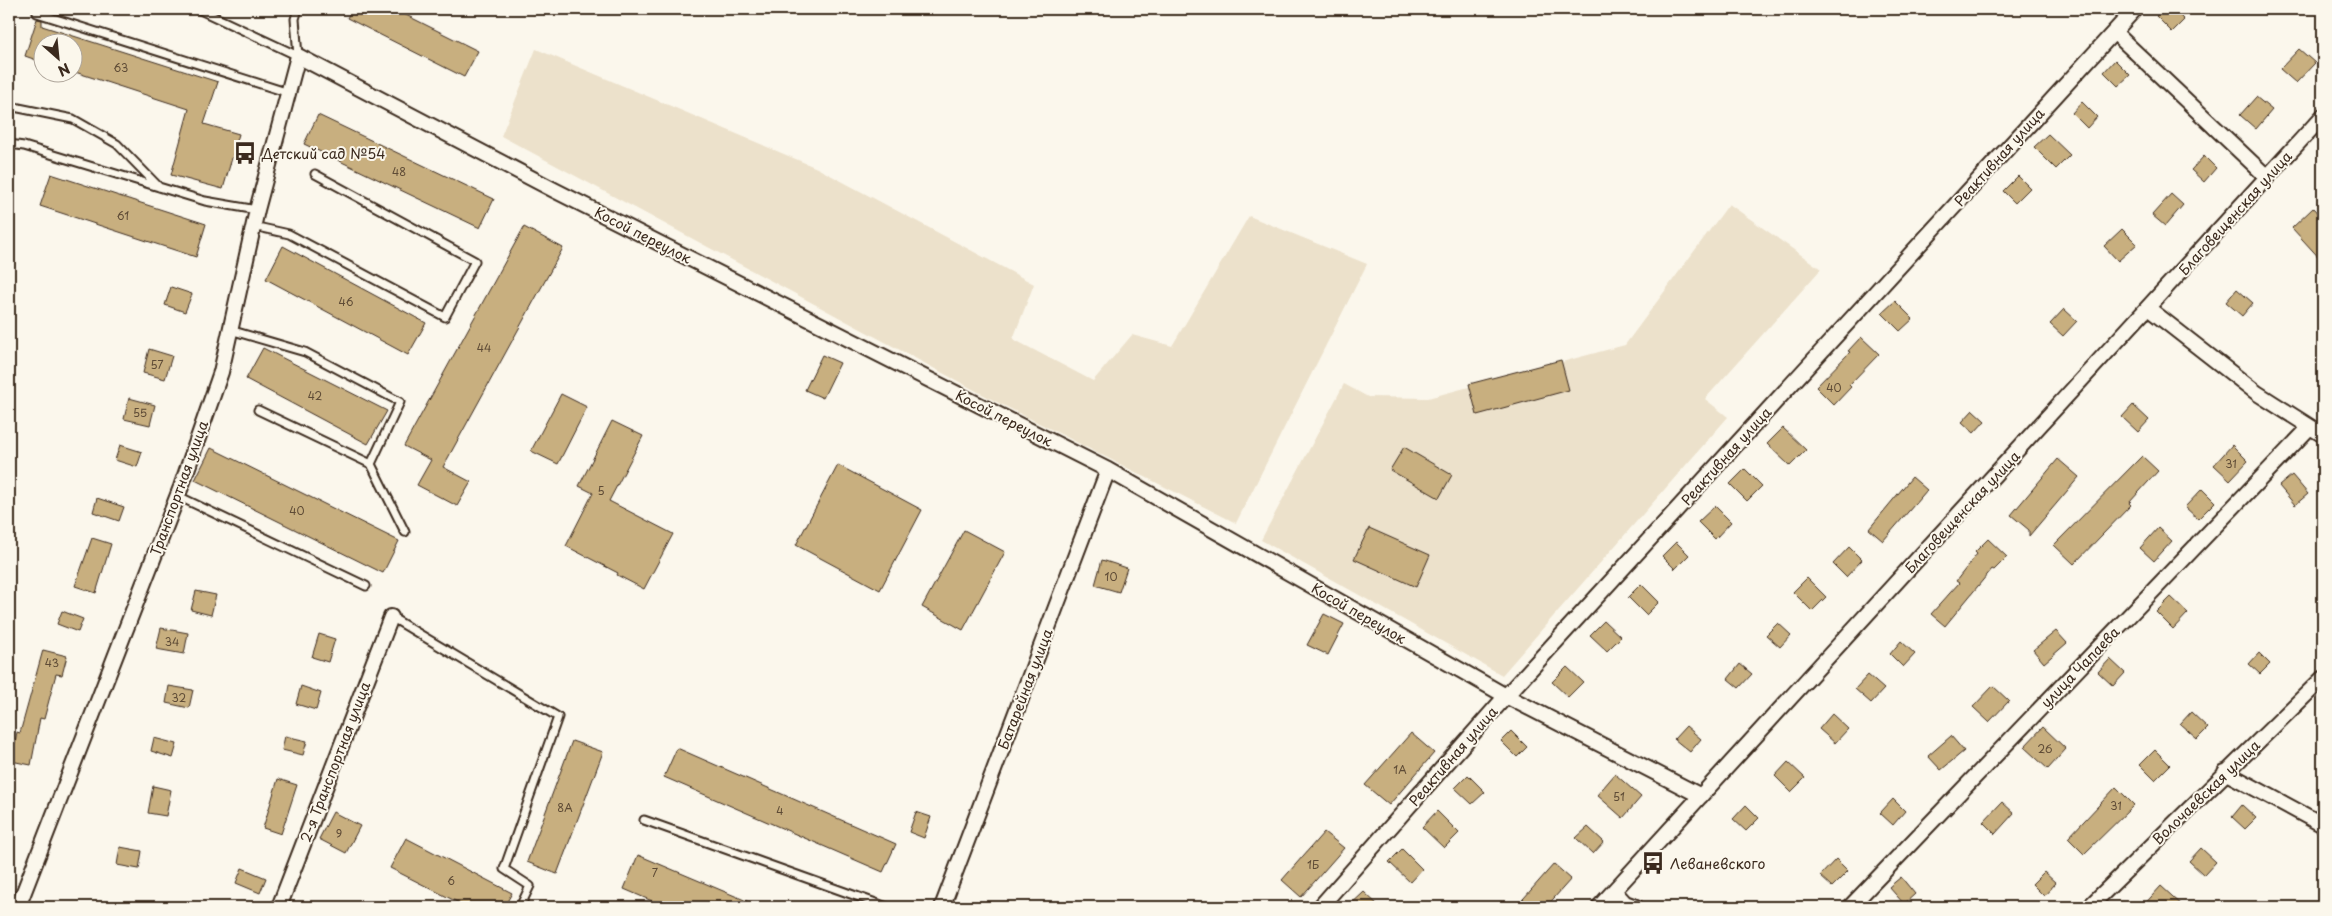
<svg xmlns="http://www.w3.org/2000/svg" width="2332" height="916" font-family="'Playpen Sans',sans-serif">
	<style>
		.built { fill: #ece1cb }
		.building { fill: #c8af7f; stroke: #3b2a1e }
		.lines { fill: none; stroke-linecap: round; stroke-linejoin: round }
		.lane-casing { stroke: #3b2a1e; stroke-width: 11 }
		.street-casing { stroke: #3b2a1e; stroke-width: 18 }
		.lane { stroke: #fbf7ec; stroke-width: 7 }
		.street { stroke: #fbf7ec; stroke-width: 14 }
		.labels { text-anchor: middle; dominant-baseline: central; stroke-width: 4; stroke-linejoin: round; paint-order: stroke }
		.number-label { font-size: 11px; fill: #5e4b36 }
		.poi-label { font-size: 14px; fill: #3b2a1e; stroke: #fbf7ec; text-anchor: start }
		.street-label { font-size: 14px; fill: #3b2a1e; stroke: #fbf7ec }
	</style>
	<rect width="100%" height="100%" fill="#fbf7ec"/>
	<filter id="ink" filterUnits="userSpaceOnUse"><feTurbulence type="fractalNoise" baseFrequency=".02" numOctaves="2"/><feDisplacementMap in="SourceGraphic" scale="10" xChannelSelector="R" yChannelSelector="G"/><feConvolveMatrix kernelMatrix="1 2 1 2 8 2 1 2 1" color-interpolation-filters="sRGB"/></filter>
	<g filter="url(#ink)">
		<path class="built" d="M536,49L817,168L1034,284L1013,339L1093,381L1132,335L1172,346L1249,216L1367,264L1236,523L993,400L501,136Z
			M1729,204L1821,269L1705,399L1728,417L1502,675L1261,540L1344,384L1368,397L1428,398L1625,345Z"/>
		<path class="building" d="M352,9H394L478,51L464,77L347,18Z
			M2163,9H2173L2184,20L2172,32L2156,16Z
			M37,19L42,20V26L218,82L204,124L239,134L223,189L171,175L189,109L72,71V42H42V62L25,56Z
			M2299,49L2315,63L2296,83L2280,69Z
			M2115,60L2130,75L2118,86L2104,72Z
			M2256,97L2272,110L2256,129L2240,115Z
			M2082,102L2097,117L2087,128L2072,113Z
			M318,115L494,199L480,228L304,144Z
			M2048,134L2070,155L2056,169L2034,147Z
			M2204,156L2216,168L2204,182L2191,170Z
			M51,174L206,224L196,257L40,206Z
			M2018,176L2030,188L2015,203L2003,191Z
			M2171,194L2183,205L2165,226L2152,215Z
			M2313,208L2323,219V262L2292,228Z
			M524,227L563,248L443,467L471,482L457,506L417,485L431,460L404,446Z
			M2122,229L2137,244L2118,261L2104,246Z
			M283,246L426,323L408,355L266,279Z
			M171,287L192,294L185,312L165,305Z
			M2237,289L2253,303L2242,316L2226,302Z
			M1895,301L1913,319L1900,331L1882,313Z
			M2064,309L2077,321L2063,336L2050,324Z
			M1861,337L1879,354L1849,385L1851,387L1834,405L1816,387L1850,352L1848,351Z
			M263,348L387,411L368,444L246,379Z
			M149,349L172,356L165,379L143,373Z
			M822,355L840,363L823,398L805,390Z
			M1561,360L1569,390L1477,415L1469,384Z
			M561,394L587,407L558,464L531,451Z
			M129,398L155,405L150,425L124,419Z
			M2133,405L2149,420L2138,432L2122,417Z
			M1973,410L1985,421L1974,433L1962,422Z
			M612,421L643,436L609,501L673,534L644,589L617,575L618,573L566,546L593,493L579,486Z
			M1783,428L1806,450L1790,466L1767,444Z
			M120,445L142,452L137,467L115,460Z
			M2232,445L2248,461L2230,480L2214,465Z
			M1404,447L1452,475L1439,498L1390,470Z
			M211,448L399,541L383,573L195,480Z
			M2142,456L2158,471L2129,503L2131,505L2074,564L2054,545Z
			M2058,459L2079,477L2029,536V530L2011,515Z
			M838,465L922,510L880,590L796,545Z
			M1745,469L1762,486L1747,501L1730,484Z
			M2292,475L2308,494L2295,505L2279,486Z
			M1912,477L1927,490L1883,541L1869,529Z
			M2202,489L2215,502L2198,519L2185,507Z
			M97,498L124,507L119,521L93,512Z
			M1715,506L1731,522L1715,539L1698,522Z
			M1369,528L1430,555L1416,587L1354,559Z
			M2158,528L2172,541L2154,561L2140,548Z
			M964,530L1005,552L963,630L922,607Z
			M92,538L111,544L96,593L75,586Z
			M1988,539L2007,557L1994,570L1992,569L1945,626L1931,614L1959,583L1956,581L1977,554L1975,552Z
			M1676,542L1689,555L1675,569L1662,556Z
			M1849,547L1862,560L1846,577L1833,564Z
			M1102,560L1127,568L1119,592L1095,585Z
			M1807,578L1826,597L1812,611L1793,592Z
			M1641,584L1659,602L1646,615L1628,597Z
			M196,591L216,595L211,615L191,610Z
			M2171,597L2188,613L2173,629L2156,612Z
			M62,611L83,619L78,632L57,624Z
			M1324,614L1344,624L1328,655L1307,645Z
			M1604,621L1621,637L1607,651L1590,635Z
			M1778,623L1791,635L1780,647L1766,635Z
			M161,628L188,633L184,654L156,649Z
			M2056,631L2067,643L2044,663L2033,650Z
			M319,634L335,639L328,662L312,657Z
			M1901,641L1915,654L1903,667L1890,654Z
			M43,650L67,656L62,675L56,674L44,719L40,718L31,765L11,761L17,732L20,733Z
			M2259,653L2270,664L2260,674L2249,664Z
			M2110,659L2125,673L2113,686L2098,672Z
			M1740,664L1752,674L1739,688L1728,679Z
			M1567,667L1583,682L1568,697L1552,682Z
			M1868,675L1884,689L1871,703L1855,689Z
			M169,686L193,690L189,708L166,703Z
			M301,686L321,693L316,710L296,704Z
			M1993,686L2009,701L1989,722L1973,707Z
			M2191,712L2208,728L2197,739L2180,724Z
			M1832,714L1848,729L1835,743L1819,729Z
			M1686,726L1701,739L1690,752L1674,739Z
			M2043,727L2066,749L2048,769L2024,747Z
			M1511,731L1527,747L1517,757L1501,741Z
			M1411,733L1434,753L1389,805L1365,785Z
			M285,736L307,741L303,755L282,750Z
			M1951,736L1964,751L1941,770L1928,756Z
			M154,738L177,744L173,758L151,751Z
			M572,741L603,752L557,874L527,862Z
			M677,748L896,844L883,872L664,777Z
			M2155,750L2170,765L2155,780L2140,765Z
			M1788,762L1805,778L1791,792L1775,776Z
			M1615,774L1641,797L1623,818L1597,795Z
			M1468,775L1485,792L1472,804L1455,788Z
			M278,779L297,785L281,834L263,828Z
			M153,786L171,790L166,816L148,813Z
			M2116,787L2134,805L2084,854L2068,838Z
			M1893,799L1905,811L1893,825L1880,813Z
			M2002,802L2014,813L1995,834L1983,822Z
			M1746,805L1759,818L1746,831L1733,819Z
			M2242,805L2256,818L2245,829L2232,817Z
			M1437,811L1459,833L1444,848L1422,827Z
			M333,812L360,826L346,853L319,839Z
			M916,812L931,817L924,838L909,832Z
			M1588,827L1604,842L1593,854L1576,838Z
			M1324,832L1344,848L1301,897L1282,880Z
			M406,838L512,893L504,907H467L390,868Z
			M120,847L142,851L139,869L117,865Z
			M2201,848L2216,862L2204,875L2189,861Z
			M1402,849L1422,869L1410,882L1389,862Z
			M638,855L761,907H666L624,889Z
			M1836,859L1848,871L1832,887L1820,876Z
			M1554,864L1571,879L1546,907H1516Z
			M242,868L266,878L260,893L236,883Z
			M2044,872L2056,883L2044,896L2032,884Z
			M1901,877L1915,894L1904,904L1889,887Z
			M2161,886L2184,907H2142Z
			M1364,892L1380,907H1348Z"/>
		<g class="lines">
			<defs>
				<path id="lane" d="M198,9L298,56
					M298,9L295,19L298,56
					M37,13L289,93
					M9,106L73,119L117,144L159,187
					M9,144L24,146L205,201L257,210
					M253,226L289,234L445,317L475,261L315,174
					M230,330L305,352L400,402L371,464L258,410
					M371,464L405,532
					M178,496L366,586
					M391,617L558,717L504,869L530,886L520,907
					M644,820L887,907"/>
				<path id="street" d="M2114,32L2267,177
					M2148,308L2257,393L2323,435
					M2225,772L2323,825
					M1614,891L1625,903L1636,907
					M18,907L181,487L221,372L257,210L298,56L554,190L1108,470L1506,696L1701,796
					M279,907L391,617
					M942,907L1108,470
					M1320,907L1506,696L2135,9
					M1599,907L2323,116
					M1850,907L2310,427
					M2089,907L2323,678"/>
			</defs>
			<use href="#lane" class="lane-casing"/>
			<use href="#street" class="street-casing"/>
			<use href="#lane" class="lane"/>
			<use href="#street" class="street"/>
		</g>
	</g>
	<defs>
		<symbol id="bus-bare" viewBox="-9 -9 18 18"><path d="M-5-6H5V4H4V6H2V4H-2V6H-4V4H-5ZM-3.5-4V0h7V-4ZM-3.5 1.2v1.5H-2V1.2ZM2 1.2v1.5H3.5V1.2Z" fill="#3b2a1e" stroke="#fbf7ec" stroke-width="2.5" paint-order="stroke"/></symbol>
	</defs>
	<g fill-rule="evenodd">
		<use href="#bus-bare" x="229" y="137" width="32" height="32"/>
		<use href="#bus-bare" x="1637" y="847" width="32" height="32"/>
	</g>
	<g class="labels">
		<g class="number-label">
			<text x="121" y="67">63</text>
			<text x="399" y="171">48</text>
			<text x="123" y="215">61</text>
			<text x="346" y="301">46</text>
			<text x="484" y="347">44</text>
			<text x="157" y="364">57</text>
			<text x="1834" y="387">40</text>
			<text x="315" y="395">42</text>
			<text x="140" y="412">55</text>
			<text x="2231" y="463">31</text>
			<text x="601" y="490">5</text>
			<text x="297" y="510">40</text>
			<text x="1111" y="576">10</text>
			<text x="172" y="641">34</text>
			<text x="52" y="662">43</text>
			<text x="179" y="697">32</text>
			<text x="2045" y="748">26</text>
			<text x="1400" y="769">1А</text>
			<text x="1619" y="796">51</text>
			<text x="2116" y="805">31</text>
			<text x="565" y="807">8А</text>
			<text x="780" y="810">4</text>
			<text x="339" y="833">9</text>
			<text x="1313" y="864">1Б</text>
			<text x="655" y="872">7</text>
			<text x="451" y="880">6</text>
		</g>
		<g class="poi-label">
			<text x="262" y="153">Детский сад №54</text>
			<text x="1670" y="863">Леваневского</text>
		</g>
		<g class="street-label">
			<text transform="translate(1999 157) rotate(-48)">Реактивная улица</text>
			<text transform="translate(2235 213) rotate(-48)">Благовещенская улица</text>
			<text transform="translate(643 235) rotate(27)">Косой переулок</text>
			<text transform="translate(1004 418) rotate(27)">Косой переулок</text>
			<text transform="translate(1726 456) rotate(-48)">Реактивная улица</text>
			<text transform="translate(179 488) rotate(-70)">Транспортная улица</text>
			<text transform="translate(1962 512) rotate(-47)">Благовещенская улица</text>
			<text transform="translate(1359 613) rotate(30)">Косой переулок</text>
			<text transform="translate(2080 667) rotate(-46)">улица Чапаева</text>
			<text transform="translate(1025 689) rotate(-69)">Батарейная улица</text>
			<text transform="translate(1453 756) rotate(-49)">Реактивная улица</text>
			<text transform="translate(335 762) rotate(-69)">2-я Транспортная улица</text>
			<text transform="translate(2206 792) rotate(-44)">Волочаевская улица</text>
		</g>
	</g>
	<rect width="2332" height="916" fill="none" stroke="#fbf7ec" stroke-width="30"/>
	<rect x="15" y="15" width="2302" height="886" fill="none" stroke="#3b2a1e" stroke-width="2" filter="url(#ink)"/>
	<g transform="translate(58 58) rotate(153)"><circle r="24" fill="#fbf7ec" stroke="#aea59a"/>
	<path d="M0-4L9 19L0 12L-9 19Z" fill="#3b2a1e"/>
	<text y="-8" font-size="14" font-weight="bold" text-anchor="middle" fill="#3b2a1e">N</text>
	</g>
</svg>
